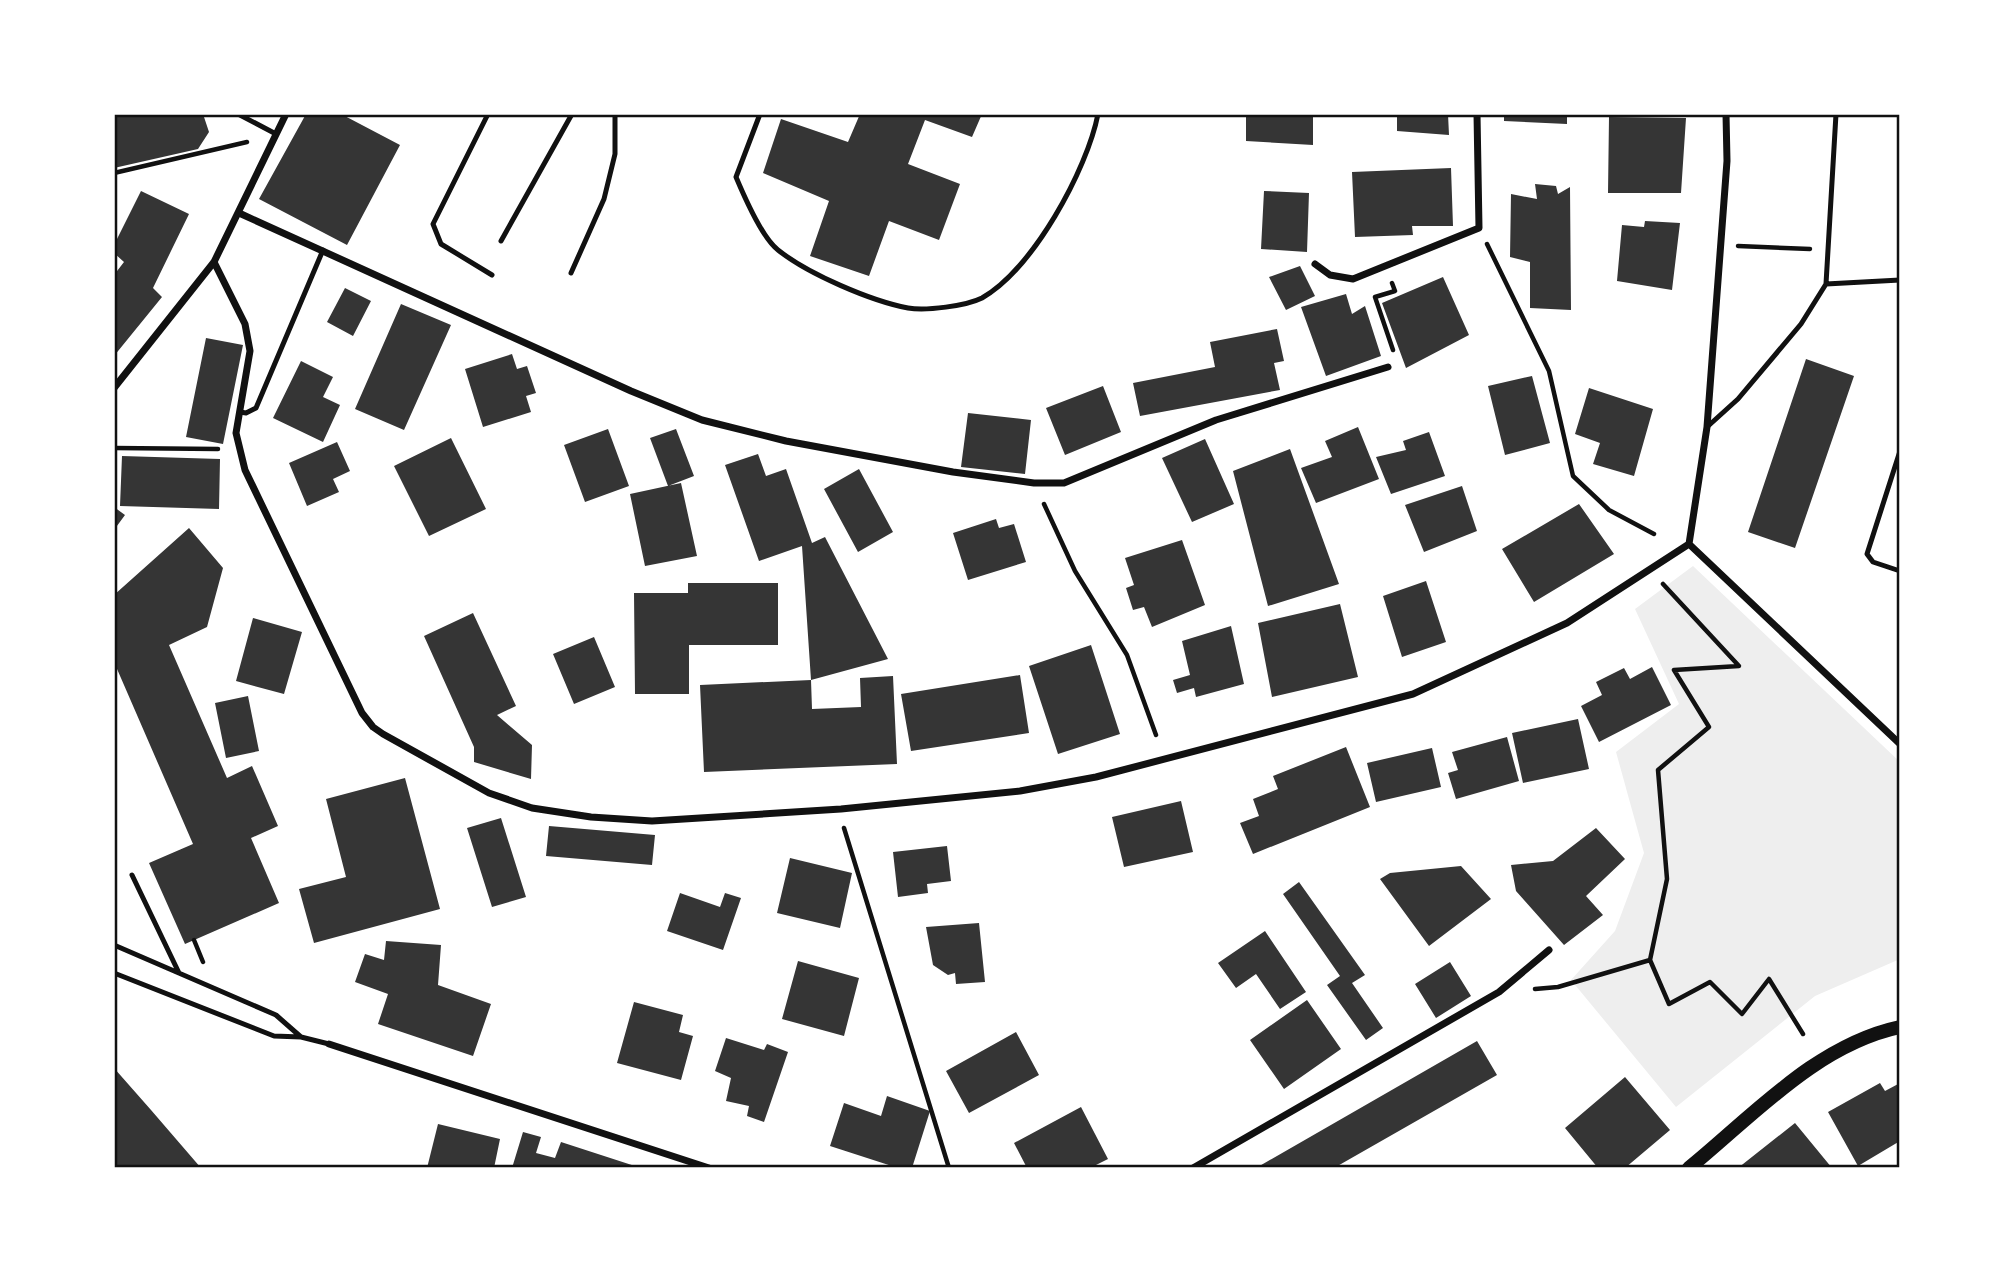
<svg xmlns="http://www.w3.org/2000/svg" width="2014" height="1282" font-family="'Fira Sans Condensed',sans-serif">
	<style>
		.green { fill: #eee }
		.building { fill: #353535 }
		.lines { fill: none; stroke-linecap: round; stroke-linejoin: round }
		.path { stroke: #111; stroke-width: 4.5 }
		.service { stroke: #111; stroke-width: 5 }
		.minor { stroke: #111; stroke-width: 7 }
		.secondary { stroke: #111; stroke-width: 14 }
		.neatline { fill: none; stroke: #111; stroke-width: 2.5 }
	</style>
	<rect width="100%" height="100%" fill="#fff"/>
	<path class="green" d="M1693,566L1900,762V959L1815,996L1676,1107L1571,980L1615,931L1644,853L1616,752L1679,704L1635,609Z"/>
	<path class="building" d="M114,114H203L209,132L198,149L114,168Z
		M306,114H341L400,145L347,245L259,199Z
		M860,114H982L972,137L925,120L908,164L960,184L939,240L889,221L869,276L810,256L829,201L763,173L781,119L848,142Z
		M1246,114H1313V145L1246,141Z
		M1397,114H1448L1449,135L1397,131Z
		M1504,114H1567V124L1504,121Z
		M1609,117L1686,118L1681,193H1608Z
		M1451,168L1453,226H1412L1413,235L1355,237L1352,172Z
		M1535,184L1556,186L1558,194L1570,187L1571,310L1530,308V262L1510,257L1511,194L1537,199Z
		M141,191L189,214L153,288L162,297L114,356V275L124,262L114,253V245Z
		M1264,191L1309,193L1307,252L1261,249Z
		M1645,221L1680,223L1672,290L1617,281L1622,225L1644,227Z
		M1300,266L1315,296L1286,310L1269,277Z
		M1443,277L1469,335L1406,368L1382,303Z
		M345,288L371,301L353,336L327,322Z
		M1346,294L1352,314L1365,306L1381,356L1326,376L1301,307Z
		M401,304L451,325L404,430L355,409Z
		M1277,329L1284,361L1274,363L1280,390L1140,416L1133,383L1215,367L1210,342Z
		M206,338L243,345L223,444L186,437Z
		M512,354L517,369L527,366L536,393L526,396L531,412L483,427L465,369Z
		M1806,359L1854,376L1795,548L1748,532Z
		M301,361L333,377L323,397L340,405L323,442L273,418Z
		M1532,376L1550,443L1505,455L1488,386Z
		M1103,386L1121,432L1065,455L1046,408Z
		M1589,388L1653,409L1634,476L1593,464L1600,443L1575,434Z
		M968,413L1031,420L1025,474L961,467Z
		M1358,427L1379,479L1316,503L1301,468L1332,457L1325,441Z
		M608,429L629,486L585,502L564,445Z
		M676,429L694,476L668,486L650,438Z
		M1429,432L1445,476L1391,494L1376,457L1406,450L1403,441Z
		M451,438L486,509L429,536L394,466Z
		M1205,439L1234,504L1192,522L1162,458Z
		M337,442L350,471L333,479L339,492L307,506L289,463Z
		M1290,449L1339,584L1268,606L1233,471Z
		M758,454L766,476L786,469L812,543L825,537L888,659L811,680L802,546L759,561L725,465Z
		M122,456L220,459L219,509L120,506Z
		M859,469L893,532L858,552L824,489Z
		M681,483L697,556L645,566L630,494Z
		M1462,486L1477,531L1424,552L1405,505Z
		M1579,504L1614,554L1534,602L1502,549Z
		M114,507L125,515L114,530Z
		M996,519L999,528L1014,524L1026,562L968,580L953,533Z
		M189,528L223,568L207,627L169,645L227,778L252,766L278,826L251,838L279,903L185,944L149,863L193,844L114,662V595Z
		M1182,540L1205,605L1152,627L1144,607L1133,610L1126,588L1134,585L1125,558Z
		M1426,581L1446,642L1402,657L1383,596Z
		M688,583H778V645H689V694H635L634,593H688Z
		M1340,604L1358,677L1272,697L1258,623Z
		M473,613L516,706L497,715L532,745L531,779L474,762V747L424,636Z
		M253,618L302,632L284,694L236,681Z
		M1231,626L1244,684L1196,697L1194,688L1177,693L1173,680L1190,675L1182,641Z
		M594,637L615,687L574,704L553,654Z
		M1091,645L1120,734L1058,754L1029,666Z
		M1652,667L1671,705L1599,742L1581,706L1602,695L1596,682L1624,668L1630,679Z
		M1020,675L1029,733L911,751L901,694Z
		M893,676L897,764L704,772L700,685L811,680L812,709L861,707L860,678Z
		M248,696L259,751L226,758L215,703Z
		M1578,719L1589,769L1523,783L1512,733Z
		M1507,737L1519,781L1456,799L1448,773L1458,770L1452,752Z
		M1346,747L1370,807L1253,854L1240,823L1259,816L1253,799L1278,789L1273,776Z
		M1432,748L1441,787L1376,802L1367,763Z
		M405,778L440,909L314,943L299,889L346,877L326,799Z
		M1181,801L1193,852L1124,867L1112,817Z
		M501,818L526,897L492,907L467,828Z
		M549,826L655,835L652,865L546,856Z
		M1596,828L1625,859L1586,896L1603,915L1564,945L1516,891L1511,865L1553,861Z
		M947,846L951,881L927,884L928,893L898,897L893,852Z
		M790,858L852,873L840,928L777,913Z
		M1461,866L1491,899L1429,946L1380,879L1390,873Z
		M1299,882L1365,975L1352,983L1383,1028L1366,1040L1327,985L1340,976L1283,894Z
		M680,893L720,907L725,893L741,898L723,950L667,931Z
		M979,923L985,982L956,984L955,973L948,975L933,965L926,927Z
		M1265,931L1306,992L1280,1009L1256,974L1236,988L1218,963Z
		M386,941L441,945L438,985L491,1004L473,1056L378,1024L388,994L355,982L365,954L384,960Z
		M798,961L859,978L844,1036L782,1019Z
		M1450,962L1471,996L1436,1018L1415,984Z
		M1307,1000L1341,1049L1284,1089L1250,1040Z
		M634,1002L683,1015L679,1032L693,1036L681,1080L617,1063Z
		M1016,1032L1039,1075L969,1113L946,1071Z
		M726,1038L764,1050L767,1044L788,1052L764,1122L747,1116L749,1106L726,1101L731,1078L715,1071Z
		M1477,1041L1497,1075L1334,1168H1256Z
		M114,1068L151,1110L201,1168H114Z
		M1625,1077L1670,1130L1625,1168H1598L1565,1128Z
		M1880,1083L1885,1091L1900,1083V1141L1858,1166L1828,1112Z
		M887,1096L930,1111L912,1168H898L830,1146L844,1103L881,1116Z
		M1081,1107L1108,1159L1090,1168H1027L1014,1143Z
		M1795,1123L1832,1168H1738Z
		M438,1124L500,1139L494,1168H427Z
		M523,1132L541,1137L536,1153L555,1158L561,1142L641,1168H512Z"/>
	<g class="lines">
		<path class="path" d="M114,173L247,142
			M1487,244L1549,371L1573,476L1609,510L1654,534
			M1738,246L1810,249
			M1392,283L1395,291L1375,297L1393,350
			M114,448L218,449
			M1044,504L1075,571L1127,655L1156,735
			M844,828L949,1168
			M194,940L203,962
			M1650,960L1669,1004L1710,982L1742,1014L1769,979L1803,1034
			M1535,989L1558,987L1650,960L1667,879L1658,770L1709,727L1674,670L1739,666L1663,584"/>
		<path class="service" d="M238,114L276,134
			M488,114L433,224L441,244L492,275
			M760,114L736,177C744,196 762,238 778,250C808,274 871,301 908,308C926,311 966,306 982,298C1033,269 1087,170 1098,114
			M501,241L572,114
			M571,273L604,199L615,154V114
			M1826,284L1900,280
			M240,412L246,413L256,408L323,250
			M1707,427L1738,399L1801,324L1826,284L1836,114
			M1900,451L1867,554L1873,562L1900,571
			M132,875L179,973
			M114,945L276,1015L301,1037L329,1044
			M114,973L274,1036L301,1037"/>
		<path class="minor" d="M239,213L631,391L702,420L786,441L953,472L1034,483H1064L1216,420L1388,367
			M214,262L245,324L250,351L236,433L245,470L362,713L373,727L383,734L489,793L532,808L591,817L652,821L841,809L1020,791L1096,777L1413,694L1567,623L1689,544L1900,744
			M1315,264L1330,275L1353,279L1479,228L1477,114
			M114,388L214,262L286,114
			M1689,544L1707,427L1727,161L1726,114
			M329,1044L709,1168
			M1193,1168L1499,992L1549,950"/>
		<path class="secondary" d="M1689,1168C1753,1116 1816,1045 1900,1027"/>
	</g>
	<rect width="2014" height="1282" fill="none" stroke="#ffffff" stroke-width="231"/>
	<rect x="116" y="116" width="1782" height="1050" class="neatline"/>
</svg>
